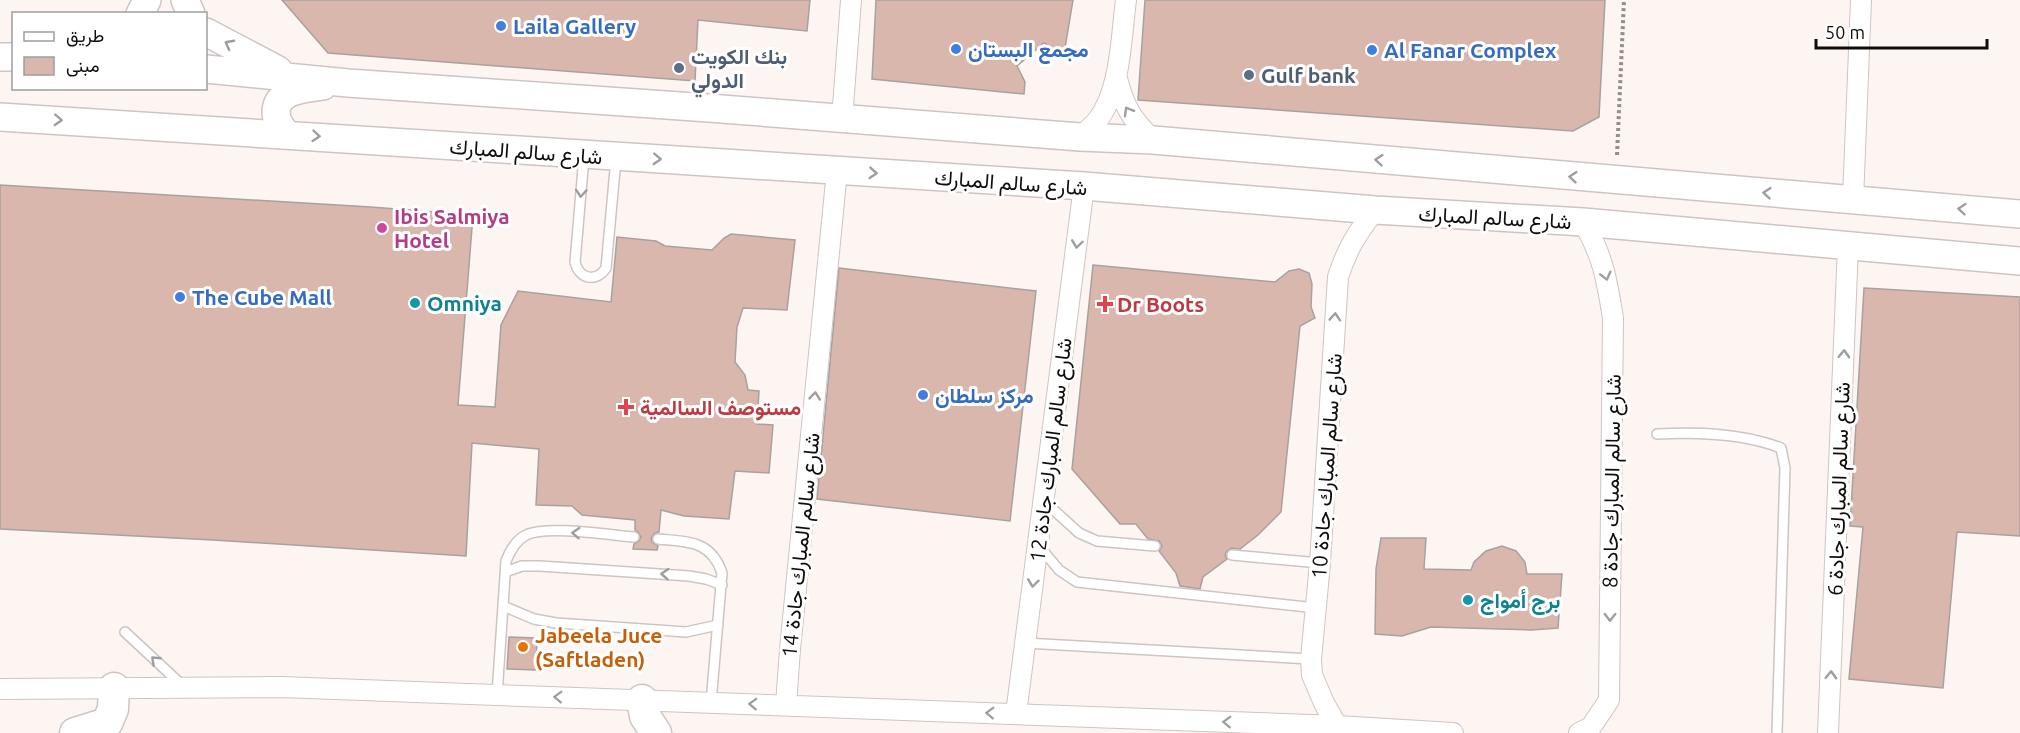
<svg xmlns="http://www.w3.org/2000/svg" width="2020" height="733" font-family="Ubuntu,Vazirmatn,sans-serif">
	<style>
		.building { fill: #d9b7ac; stroke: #a8a19f; stroke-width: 1.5 }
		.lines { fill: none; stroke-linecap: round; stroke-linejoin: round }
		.lane-casing { stroke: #cdc5c3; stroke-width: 12 }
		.street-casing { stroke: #cdc5c3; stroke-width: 22 }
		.secondary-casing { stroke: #cdc5c3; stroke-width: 30 }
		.primary-casing { stroke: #cdc5c3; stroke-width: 33 }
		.path { stroke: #948e8c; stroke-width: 4; stroke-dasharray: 3 3; stroke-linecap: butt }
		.lane { stroke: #fff; stroke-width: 9 }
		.street { stroke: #fff; stroke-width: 20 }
		.secondary { stroke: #fff; stroke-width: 27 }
		.primary { stroke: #fff; stroke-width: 30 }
		.oneway { stroke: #9f9e9e }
		.shop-dot { fill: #3f7fe0; stroke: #fff; stroke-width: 2 }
		.service-dot { fill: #5c6f8a; stroke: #fff; stroke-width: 2 }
		.hotel-dot { fill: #d1479c; stroke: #fff; stroke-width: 2 }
		.culture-dot { fill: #0f9aa8; stroke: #fff; stroke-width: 2 }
		.health-dot { fill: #e0444e; stroke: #fff; stroke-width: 2 }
		.food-dot { fill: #e8710a; stroke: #fff; stroke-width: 2 }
		.labels { text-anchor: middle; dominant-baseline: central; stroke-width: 6; stroke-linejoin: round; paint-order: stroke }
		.shop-label { font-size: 21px; font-weight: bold; fill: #366cbe; stroke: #fff; text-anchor: start }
		.service-label { font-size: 21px; font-weight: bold; fill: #4e5e75; stroke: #fff; text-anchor: start }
		.street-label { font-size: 21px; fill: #0f0d0c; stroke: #fff }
		.hotel-label { font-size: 21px; font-weight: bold; fill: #b23c85; stroke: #fff; text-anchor: start }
		.culture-label { font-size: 21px; font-weight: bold; fill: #0d838f; stroke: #fff; text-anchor: start }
		.health-label { font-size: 21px; font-weight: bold; fill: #be3a42; stroke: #fff; text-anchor: start }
		.food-label { font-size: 21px; font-weight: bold; fill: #c56008; stroke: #fff; text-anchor: start }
	</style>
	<rect width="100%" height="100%" fill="#fdf5f2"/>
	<path class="building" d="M282,0H810L807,31L698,20L695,81L328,53Z
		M876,0H1073L1064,54L1044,43L1017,66L1025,82L1024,94L872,79Z
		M1145,0H1605L1599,117L1573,131L1138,100Z
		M0,185L371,207L473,215L458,405L495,407L501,325L518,291L611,302L617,237L656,241L665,246L712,250L724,238L731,234L795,240L787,310L743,308L737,327L735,362L745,375L748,390L759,391L757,424L773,425L769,473L735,471L729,519L684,516L661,510L659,532L655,533L651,538L652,542L658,546L657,550L633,549L634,544L639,541L641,537L638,532L635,530V520L582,515L572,506L536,505L539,449L472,443L466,556L213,540L0,529Z
		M1093,265L1275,282L1289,271L1299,269L1309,273L1312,284L1311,307L1315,318L1300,326L1281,512L1258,535L1240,549L1232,548L1227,551L1225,555L1227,559L1203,577L1200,589L1180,586L1176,573L1159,551L1162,546L1159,541L1148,539L1136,524H1120L1072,469Z
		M839,268L1036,291L1010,521L817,499Z
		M1864,288L2020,297V536L1957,532L1943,688L1849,679L1863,527L1850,526Z
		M1381,538H1426L1424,569L1471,570L1474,562L1486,551L1502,546L1516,551L1525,562L1527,574H1562L1558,628L1531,630L1431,627L1402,636L1375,634L1376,569Z
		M509,637L537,638L536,670L507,669Z"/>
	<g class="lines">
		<defs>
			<path id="lane" d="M584,157L575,262C579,279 596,283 606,268L616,159
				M1657,434C1698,432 1743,433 1781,448L1785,468L1777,733
				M1045,502L1079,533L1097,541L1155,546
				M658,539C688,542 711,540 722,573L711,703
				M1040,547L1059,570L1077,582L1316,608
				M1232,555L1320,563
				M505,572L522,566H540L689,576L706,579L722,585
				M503,606L534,619L556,623L686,632L718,625
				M125,632L183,686
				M1025,643L1311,659
				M497,695L506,561C510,551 515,541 526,535C546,525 610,535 634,537"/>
			<path id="street" d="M1116,75C1124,106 1130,118 1153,140
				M842,120L851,0
				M1080,137C1085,132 1092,127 1097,121C1121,91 1121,37 1126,0
				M1853,200L1861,0
				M0,689L281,687L1337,726L1453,733
				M786,705L790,649L837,171
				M1016,714L1084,186
				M1337,726L1324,703L1312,675L1311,659L1320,563L1338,277C1347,249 1357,233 1375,210
				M1579,733L1591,727L1609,700L1613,318C1607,281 1603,255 1583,222
				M1828,733L1848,246"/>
			<path id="secondary" d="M185,0L191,14
				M140,14L147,0
				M206,32L278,70
				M0,57H14
				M206,69L348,83L709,108L1080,137L1153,140L2020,214
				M0,117L1084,186L1375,210L1583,222L2020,261
				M287,134C281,128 276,121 276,112C277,89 306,89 323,86"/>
			<path id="primary" d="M642,700L645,716L656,733
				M75,733L107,723L113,709L114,688"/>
		</defs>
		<use href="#lane" class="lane-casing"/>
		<use href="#street" class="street-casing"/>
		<use href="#secondary" class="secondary-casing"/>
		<use href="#primary" class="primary-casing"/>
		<path class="path" d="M1617,155L1624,0"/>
		<use href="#lane" class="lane"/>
		<use href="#street" class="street"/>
		<use href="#secondary" class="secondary"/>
		<use href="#primary" class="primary"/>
	</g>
	<defs><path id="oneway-chevron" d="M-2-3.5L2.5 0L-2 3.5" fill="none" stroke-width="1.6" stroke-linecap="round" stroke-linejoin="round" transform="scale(1.5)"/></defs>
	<g class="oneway">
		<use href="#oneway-chevron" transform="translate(229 44) rotate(-152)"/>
		<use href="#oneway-chevron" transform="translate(1128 111) rotate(-120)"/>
		<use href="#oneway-chevron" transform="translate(58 120) rotate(3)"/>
		<use href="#oneway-chevron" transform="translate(316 136) rotate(5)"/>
		<use href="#oneway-chevron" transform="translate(657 159) rotate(3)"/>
		<use href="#oneway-chevron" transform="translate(1379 160) rotate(-175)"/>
		<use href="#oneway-chevron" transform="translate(873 173) rotate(4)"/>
		<use href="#oneway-chevron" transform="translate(1573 177) rotate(-175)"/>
		<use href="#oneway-chevron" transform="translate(581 193) rotate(94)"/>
		<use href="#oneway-chevron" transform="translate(1767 193) rotate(-175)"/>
		<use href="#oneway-chevron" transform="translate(1962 209) rotate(-175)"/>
		<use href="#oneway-chevron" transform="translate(1077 244) rotate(98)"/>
		<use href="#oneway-chevron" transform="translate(1606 276) rotate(76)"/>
		<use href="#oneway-chevron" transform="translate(1335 317) rotate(-86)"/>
		<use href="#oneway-chevron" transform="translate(1844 354) rotate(-88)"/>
		<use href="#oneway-chevron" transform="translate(815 396) rotate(-84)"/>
		<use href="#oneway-chevron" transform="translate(576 533) rotate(-176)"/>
		<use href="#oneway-chevron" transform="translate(665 574) rotate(-176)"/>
		<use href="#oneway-chevron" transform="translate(1033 583) rotate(97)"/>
		<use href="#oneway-chevron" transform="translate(1610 617) rotate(91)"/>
		<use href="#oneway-chevron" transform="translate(155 660) rotate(-137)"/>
		<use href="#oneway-chevron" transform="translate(1831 675) rotate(-88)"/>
		<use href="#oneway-chevron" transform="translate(558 697) rotate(-178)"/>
		<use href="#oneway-chevron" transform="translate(753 704) rotate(-178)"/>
		<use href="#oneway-chevron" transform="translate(990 713) rotate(-178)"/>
		<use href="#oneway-chevron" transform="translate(1227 722) rotate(-178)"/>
	</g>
	<g class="shop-dot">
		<circle cx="501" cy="26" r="6"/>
		<circle cx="956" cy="49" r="6"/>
		<circle cx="1372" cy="50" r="6"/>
		<circle cx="180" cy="297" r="6"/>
		<circle cx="923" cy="395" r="6"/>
	</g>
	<g class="service-dot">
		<circle cx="679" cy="68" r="6"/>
		<circle cx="1249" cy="75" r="6"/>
	</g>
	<circle class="hotel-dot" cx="382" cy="228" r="6"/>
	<g class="culture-dot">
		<circle cx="415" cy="303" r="6"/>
		<circle cx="1468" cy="600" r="6"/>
	</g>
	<g class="health-dot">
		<path d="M1102 295h6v6h6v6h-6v6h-6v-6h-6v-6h6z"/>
		<path d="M623 398h6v6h6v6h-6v6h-6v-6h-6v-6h6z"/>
	</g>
	<circle class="food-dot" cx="523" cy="647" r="6"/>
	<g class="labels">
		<g class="shop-label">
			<text x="513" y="26">Laila Gallery</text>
			<text x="968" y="49">مجمع البستان</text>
			<text x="1384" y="50">Al Fanar Complex</text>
			<text x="192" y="297">The Cube Mall</text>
			<text x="935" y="395">مركز سلطان</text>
		</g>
		<g class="service-label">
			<text x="691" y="56">بنك الكويت<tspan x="691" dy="24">الدولي</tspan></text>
			<text x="1261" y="75">Gulf bank</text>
		</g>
		<g class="street-label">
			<text transform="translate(526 151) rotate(4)">شارع سالم المبارك</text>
			<text transform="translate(1011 182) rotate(4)">شارع سالم المبارك</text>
			<text transform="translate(1495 217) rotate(3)">شارع سالم المبارك</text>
			<text transform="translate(1050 450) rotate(-83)">شارع سالم المبارك جادة 12</text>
			<text transform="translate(1326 466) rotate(-86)">شارع سالم المبارك جادة 10</text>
			<text transform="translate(1611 481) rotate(-89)">شارع سالم المبارك جادة 8</text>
			<text transform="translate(1838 489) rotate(-88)">شارع سالم المبارك جادة 6</text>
			<text transform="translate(800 545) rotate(-84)">شارع سالم المبارك جادة 14</text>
		</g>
		<g class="hotel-label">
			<text x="394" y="216">Ibis Salmiya<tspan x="394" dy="24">Hotel</tspan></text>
		</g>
		<g class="culture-label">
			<text x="427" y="303">Omniya</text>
			<text x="1480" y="600">برج أمواج</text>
		</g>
		<g class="health-label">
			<text x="1117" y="304">Dr Boots</text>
			<text x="640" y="407">مستوصف السالمية</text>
		</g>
		<g class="food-label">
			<text x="535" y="635">Jabeela Juce<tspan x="535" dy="24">(Saftladen)</tspan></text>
		</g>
	</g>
	<rect x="12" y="12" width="195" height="78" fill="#ffffff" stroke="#9f9e9e" stroke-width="1.5"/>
	<rect x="24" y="32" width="30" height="9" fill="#ffffff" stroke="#9f9e9e" stroke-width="1.5"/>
	<text x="66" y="42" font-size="18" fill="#0f0d0c">طريق</text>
	<rect x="24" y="57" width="30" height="18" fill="#d9b7ac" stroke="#9f9e9e" stroke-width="1.5"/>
	<text x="66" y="72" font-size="18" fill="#0f0d0c">مبنى</text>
	<path d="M1816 39v9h171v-9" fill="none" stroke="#0f0d0c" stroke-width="3"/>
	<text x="1825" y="39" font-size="18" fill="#0f0d0c" stroke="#ffffff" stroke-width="4.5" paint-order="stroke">50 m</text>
</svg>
